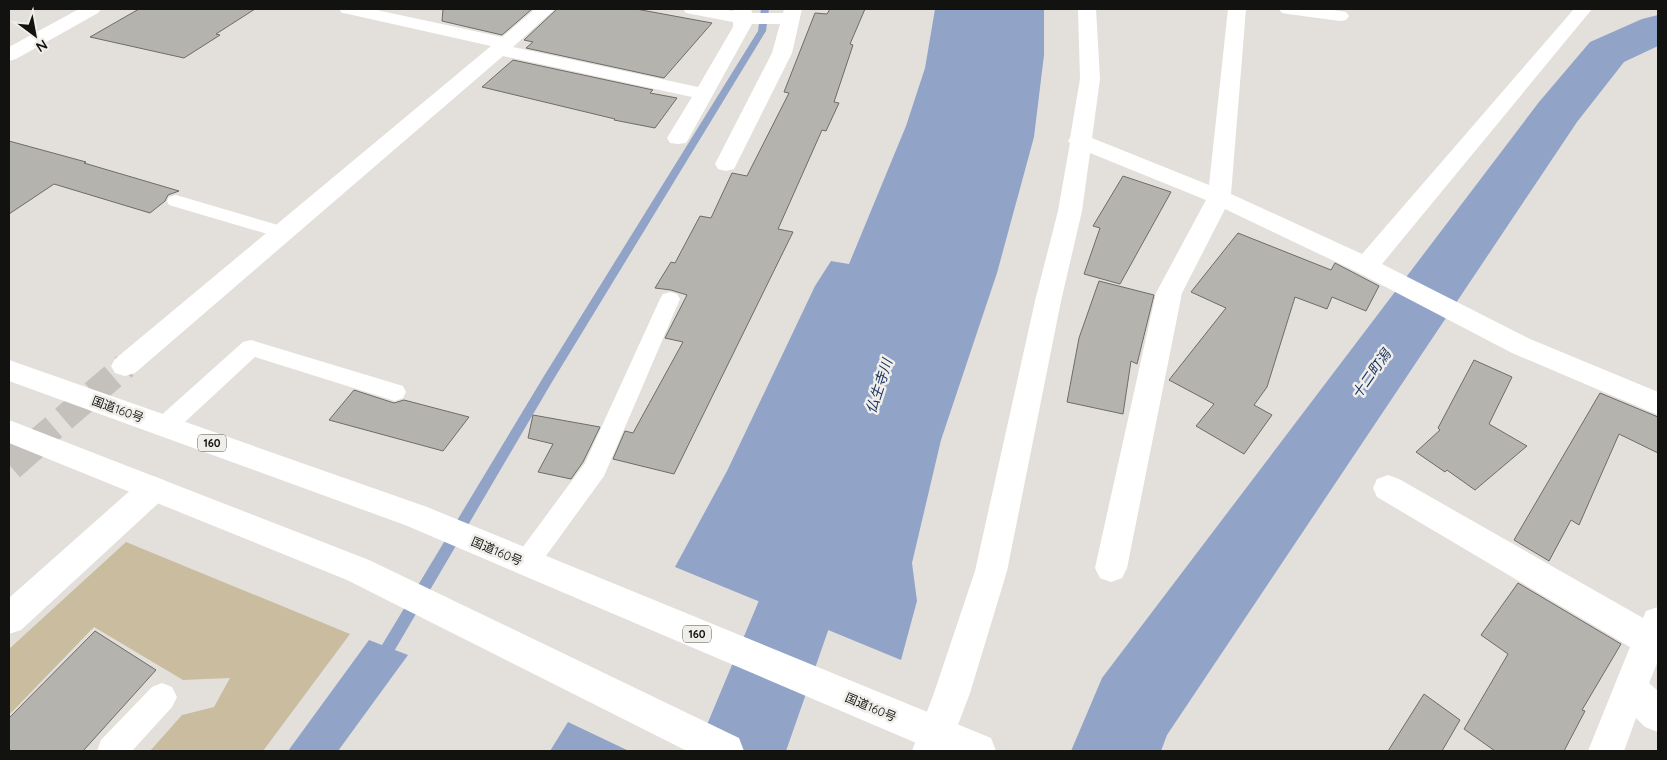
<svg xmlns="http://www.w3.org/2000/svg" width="1667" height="760" font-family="Quicksand,'Noto Sans JP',sans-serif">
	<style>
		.green { fill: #cabc9e }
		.water { fill: #91a4c8 }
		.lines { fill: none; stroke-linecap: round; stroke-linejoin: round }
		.stream { fill: #91a4c8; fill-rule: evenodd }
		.river { fill: #91a4c8; fill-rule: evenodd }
		.building { fill: #b5b3ae; stroke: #6e6c68 }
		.street-tunnel-far1 { stroke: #c4c1bd; stroke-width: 26; stroke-dasharray: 26 13; stroke-linecap: butt }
		.street-tunnel { stroke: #c4c1bd; stroke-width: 33; stroke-dasharray: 33 16; stroke-linecap: butt }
		.lane { fill: #fff; fill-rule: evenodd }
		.street { fill: #fff; fill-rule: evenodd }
		.secondary { fill: #fff; fill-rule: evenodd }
		.highway { fill: #fff; fill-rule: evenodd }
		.labels { text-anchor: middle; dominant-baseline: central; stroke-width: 5; stroke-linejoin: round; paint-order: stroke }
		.shield { fill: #f0eee9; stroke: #555451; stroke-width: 1 }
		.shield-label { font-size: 11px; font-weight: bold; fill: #121210 }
		.street-label { font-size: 12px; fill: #121210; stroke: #f0eee9 }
		.water-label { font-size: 14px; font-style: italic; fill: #1d3463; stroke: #f0eee9 }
	</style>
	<rect width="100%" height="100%" fill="#e3e0dc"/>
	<path class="green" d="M126,542L350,634L263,751H150L182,715L214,707L230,678L183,680L94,627L9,715V649Z"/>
	<path class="water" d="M935,9H1044V55L1034,137L997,273L941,440L912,563L917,601L901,660L675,567L727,471L815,286L831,261L849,264L906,126L925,68Z
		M369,640L408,655L338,751H288Z
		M568,722L629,751H550Z"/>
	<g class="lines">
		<path class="stream" d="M761,9H769L766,31L552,382L386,665L381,667L376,665L374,660L376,655L544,376L758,31Z"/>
		<path class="river" d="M1658,15V46L1624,62L1577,122L1167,735L1161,751H1071L1102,678L1539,102L1590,42L1642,19Z
			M826,495L853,505L864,528L786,751H696L799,505Z"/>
	</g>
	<path class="building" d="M139,9H255L216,34L220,35L184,58L90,37Z
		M443,9H532L502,35L442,21Z
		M557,9H636L712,23L664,78L526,48L533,42L524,40Z
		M830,9H865L850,44L853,45L834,102L839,103L826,131L822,130L778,229L793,232L674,474L613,459L625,431L633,433L683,342L665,338L687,295L671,290L655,288L671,262L675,263L700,216L711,218L732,173L747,176L789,93L784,92L815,13L827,14Z
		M513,60L653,90L650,93L677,98L655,128L614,120L615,119L482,87Z
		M9,141L86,162L84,163L179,191L168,195L165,201L150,213L54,184L9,214Z
		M1123,176L1171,192L1120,284L1084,274L1100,228L1093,226Z
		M1238,233L1331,270L1335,263L1379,286L1366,311L1332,297L1327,309L1295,297L1267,387L1254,405L1272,415L1244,454L1196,426L1214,404L1169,380L1226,308L1191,292Z
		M1099,281L1154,295L1137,364L1131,361L1123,414L1067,402L1079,338Z
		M1474,360L1512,377L1489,424L1527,446L1475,490L1447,470L1445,472L1416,452L1440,430L1438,428Z
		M354,390L394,403L404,400L469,417L443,451L329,420Z
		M1600,393L1658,417V453L1619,434L1579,525L1571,520L1549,561L1514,540Z
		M533,415L600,427L583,462L571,479L538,472L553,444L528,438Z
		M1518,583L1621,644L1582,710L1585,711L1564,751H1495L1464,729L1508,654L1481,635Z
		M95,631L156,670L83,751H9V718Z
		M1424,694L1460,720L1442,751H1388Z"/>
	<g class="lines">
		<path class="street-tunnel-far1" d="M34,444L125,366"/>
		<path class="street-tunnel" d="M9,465L35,442"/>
		<path class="lane" d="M176,195L288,228L291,232L288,236L281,238L169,205L167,201L169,197Z
			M670,292L677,294L680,299L604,476L535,571L526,575L517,571L513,563L517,555L585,463L660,299L663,294Z
			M251,340L403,386L406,392L403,398L395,401L255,357L173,433L165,435L157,433L153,426L157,419L243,342Z
			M162,683L172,687L177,697L172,707L132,751H97L101,740L152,687Z"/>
		<path class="street" d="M339,9H372L502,37L535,9H555L513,47L698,87L733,27V22L686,13L683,9H722L733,11V9H751L752,13H783L784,9H802L792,53L734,169L726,171L718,169L715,164L772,53L780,24H752L689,138L686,143L678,144L670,143L667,138L692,97L503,56L135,373L125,376L115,373L111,366L115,359L491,46L348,14L342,13Z
			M1078,9H1096L1100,79L1092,138L1209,185L1228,9H1246L1231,194L1362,254L1574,9H1592L1382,264L1530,339L1658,392V415L1512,353L1357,272L1225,209L1182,293L1127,568L1122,578L1111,582L1100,578L1095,568L1156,293L1206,200L1090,153L1082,211L1061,301L1007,571L970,693L948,751H912L934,693L975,571L1035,301L1058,211L1070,143L1068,141L1070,138L1080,79Z
			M1279,9H1327L1346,12L1349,16L1346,20L1340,21L1288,14L1282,13Z
			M1388,475L1399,479L1643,618L1646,611L1658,607V661L1649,683L1658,691V732L1645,727L1636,718L1624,751H1588L1630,647L1377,497L1373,488L1377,479Z
			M153,476L164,480L168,489L164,498L21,630L9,634V598L142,480Z"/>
		<path class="secondary" d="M79,9H101L98,13L16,59L9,61V47Z"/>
		<path class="highway" d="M9,360L427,507L991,738L996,751H935L405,525L9,381Z
			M9,420L369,560L739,738L744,751H687L347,580L9,443Z"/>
	</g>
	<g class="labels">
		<g class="shield">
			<rect x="198" y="434.5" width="28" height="17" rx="4"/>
			<rect x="683" y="625.5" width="28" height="17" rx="4"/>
		</g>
		<g class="shield-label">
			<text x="212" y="443">160</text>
			<text x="697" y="634">160</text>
		</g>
		<g class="street-label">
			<text transform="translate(118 409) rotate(20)">国道160号</text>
			<text transform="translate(497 551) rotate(23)">国道160号</text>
			<text transform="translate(871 707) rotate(23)">国道160号</text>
		</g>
		<g class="water-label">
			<text transform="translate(1371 374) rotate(-55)">十二町潟</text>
			<text transform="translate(879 386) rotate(-72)">仏生寺川</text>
		</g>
	</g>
	<rect width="1667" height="760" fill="none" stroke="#121210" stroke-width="20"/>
	<g transform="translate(35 35) rotate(148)" stroke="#f0eee9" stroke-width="4" paint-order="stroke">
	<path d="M0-4L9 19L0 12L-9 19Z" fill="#121210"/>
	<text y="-8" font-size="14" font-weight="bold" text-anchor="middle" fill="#121210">N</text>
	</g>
</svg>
